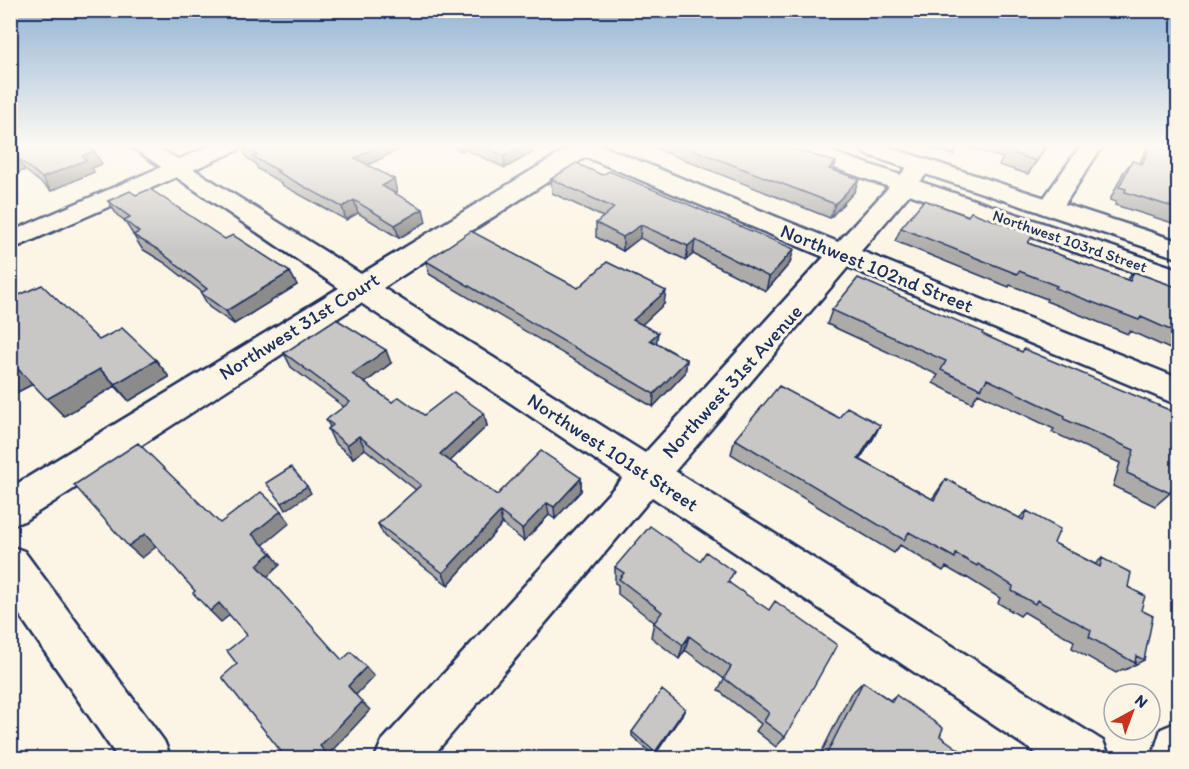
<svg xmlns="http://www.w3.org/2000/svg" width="1189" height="769" font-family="Itim,sans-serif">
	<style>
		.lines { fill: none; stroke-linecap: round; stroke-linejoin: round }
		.minor-casing { stroke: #1b2f5e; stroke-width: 5 }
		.major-casing { stroke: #1b2f5e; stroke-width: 5 }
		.minor { fill: #fcf5e5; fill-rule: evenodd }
		.major { fill: #fcf5e5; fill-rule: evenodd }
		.wall { fill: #acabaa; stroke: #1b2f5e; stroke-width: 1.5 }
		.shaded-wall { fill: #8c8b8b; stroke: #1b2f5e; stroke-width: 1.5 }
		.building { fill: #c8c7c6; stroke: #1b2f5e; stroke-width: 1.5 }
		.labels { text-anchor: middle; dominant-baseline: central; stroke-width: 6; stroke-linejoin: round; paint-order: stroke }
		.far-street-label { font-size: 16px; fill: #1b2f5e; stroke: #fcf5e5 }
		.street-label { font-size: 20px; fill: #1b2f5e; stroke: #fcf5e5 }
	</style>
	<rect width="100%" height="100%" fill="#fcf5e5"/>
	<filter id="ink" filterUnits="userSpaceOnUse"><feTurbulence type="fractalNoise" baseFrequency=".0167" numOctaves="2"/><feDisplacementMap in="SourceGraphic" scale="12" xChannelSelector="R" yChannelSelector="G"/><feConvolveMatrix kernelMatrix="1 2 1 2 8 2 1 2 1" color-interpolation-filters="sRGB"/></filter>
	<g filter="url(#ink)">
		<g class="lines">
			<defs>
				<path id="minor" d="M129,145H155L361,274L567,149L565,145H600L838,242L914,160H930L934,165L930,170L861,251L1178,378V405L848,267L675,471L1103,741L1110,758H1043L652,497L431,758H375L382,741L623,478L361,303L24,521L10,526V488L339,288ZM586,157L824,257L645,453L383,288Z
					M1081,145H1103L1059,213L1050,216L1041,213L1037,208Z
					M10,546L24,551L164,741L171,758H118L10,601Z
					M1178,722V758H1152L1161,729Z"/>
				<path id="major" d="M212,145H241L238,150L10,250V232Z
					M780,145H812L1178,269V288L783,150Z
					M865,145H882L1178,241V258L865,154L862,149Z"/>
			</defs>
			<use href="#minor" class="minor-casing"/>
			<use href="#major" class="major-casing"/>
			<use href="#minor" class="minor"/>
			<use href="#major" class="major"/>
		</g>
		<path class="wall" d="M10,145L102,164L92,168L94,172L51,191L25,170L10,175Z
			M448,145H531L532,153L505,168L465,149L461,151Z
			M647,145H780L834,170L859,179L854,192L830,218Z
			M920,145H1047L1028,174L999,165L1003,158L961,145L953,155Z
			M1148,145H1179V225L1115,205L1116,202L1110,200L1123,173L1132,161L1140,163Z
			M242,146L368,165L397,192L395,193L426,222L399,238L358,213L346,220L282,185L280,182L258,169L255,163L247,158Z
			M551,179L790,263L766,291L693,254L686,260L640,238L623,251L596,237V223L603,217L552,193Z
			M136,195L290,272L297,285L234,324L209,307L201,293L202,292L165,263L142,249L124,220L117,215L108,201Z
			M901,228L1028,243L1127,280L1134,272L1179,288V353L1130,331L1128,334L1046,301L1047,299L1010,285L1009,287L895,241Z
			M426,261L664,304L642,324L657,343L687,360L685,373L653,407L429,274Z
			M10,299L99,340L156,360L169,377L129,401L115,386L64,416L33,384L10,396Z
			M832,310L982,334L1021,352L1179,414L1170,493L1155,506L1113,486L1120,463L1052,432L1054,429L978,393L972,403L933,383L938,375L827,324Z
			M284,353L391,363L365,383L392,402L424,415L484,413L487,426L450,461L497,495L581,478V491L555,519L549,515L524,541L502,524L448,585L384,536L378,524L416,490L365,449L353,458L334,442L328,429L330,427L326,420L344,407L291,367Z
			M839,418L880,425L873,439L859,459L932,499L946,479L1019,518L1027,511L1054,543L1095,564L1102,558L1128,587L1141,610L1144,660L1125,670L1123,669L1116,673L1072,648L1074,641L1024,612L1020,616L998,603L1000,598L966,577L965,578L946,567L943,571L900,545L894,553L731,454L735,439Z
			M615,567L730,583L785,737L776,747L756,731L761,724L718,690L724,679L685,650L679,659L651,637L654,622L618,594V585L615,583Z
			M863,682L890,700L896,695L940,736L967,759H818L850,695Z
			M685,709L683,713L654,756L632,736V732Z"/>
		<path class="shaded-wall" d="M381,145H407L359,170L355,158Z
			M460,145H465V149L461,151Z
			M524,145H531L532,153L505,168L504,156Z
			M957,145H961L953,155Z
			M1046,145H1047L1028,174L1036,161Z
			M94,151L102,164L92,168L94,172L51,191L42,178L82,156Z
			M16,157L25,170L10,175V159Z
			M836,162L832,175L829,169Z
			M394,179L397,192L385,198L382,186Z
			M859,179L854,192L830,218L835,204Z
			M354,200L358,213L346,220L342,207Z
			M423,209L426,222L399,238L395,225Z
			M641,225L640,238L623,251V237Z
			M695,240L693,254L686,260L688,246Z
			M794,249L790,263L766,291L769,277Z
			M290,272L297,285L234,324L226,311Z
			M666,291L664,304L633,333V320Z
			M658,333L656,346L650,340Z
			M386,350L391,363L358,388L352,374Z
			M156,360L169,377L129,401L115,384Z
			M687,360L685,373L653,407L654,394Z
			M16,367L33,384L10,396V370Z
			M100,369L115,386L64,416L47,399Z
			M484,413L487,426L444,467L440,454Z
			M880,425L873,439L851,473L858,459Z
			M359,436L365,449L353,458L347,445Z
			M581,478V491L555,519L554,507Z
			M307,486L311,493L286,510L282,503Z
			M547,503L549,515L524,541L522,529Z
			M281,511L290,523L262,546L252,534Z
			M500,512L502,524L448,585L443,573Z
			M145,534L157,546L142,558L128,546Z
			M271,553L280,565L267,577L257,565Z
			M219,603L231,614L221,622L210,611Z
			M689,636L685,650L679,659L683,645Z
			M366,667L374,676L356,695L348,686Z
			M362,702L370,710L329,754L334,759H321L320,746Z
			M685,709L683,713L654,756L655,752Z"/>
		<path class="building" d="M10,145H84L94,151L82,156L86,160L42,178L16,157L10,159Z
			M244,145H381L355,158L394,179L382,186L423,209L395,225L354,200L342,207L277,172L279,171L253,157L257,155L242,146Z
			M480,145H524L504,156Z
			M681,145H780L836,162L829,169L859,179L835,204Z
			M1008,145H1046L1036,161L1006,151L1011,145Z
			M1151,145H1179V209L1125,192L1126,189L1119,187L1132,161L1142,164Z
			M576,163L602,175L609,171L794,249L769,277L695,240L688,246L641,225L623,237L596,223L614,208L551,179Z
			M150,189L225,239L233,235L290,272L226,311L201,293L207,289L157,249L133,235L139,232L124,220L130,217L108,201L130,191L136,195Z
			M924,200L968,216L971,212L1033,235L1028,243L1130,281L1134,272L1179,288V334L1141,317L1139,320L1055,288L1057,286L1019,271L1017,274L901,228Z
			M471,231L578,288L607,262L666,291L633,320L658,333L650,340L687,360L654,394L426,261Z
			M858,278L983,332L982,334L1022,352L1024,349L1179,414V461L1170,493L1127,473L1134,450L1064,419L1065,416L987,379L981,389L941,370L946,361L832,310Z
			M42,285L99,340L122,328L156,360L115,384L100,369L47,399L16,367L10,370V299Z
			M336,319L386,350L352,374L392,402L399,397L424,415L454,392L484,413L440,454L497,495L541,451L581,478L554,507L547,503L522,529L500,512L443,573L378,524L421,485L359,436L347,445L328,429L333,425L326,420L350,402L284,353Z
			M779,386L839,418L847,407L880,425L858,459L934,500L946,479L1023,520L1027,511L1060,529L1054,543L1100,567L1102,558L1131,573L1128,587L1145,596L1141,610L1153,616L1144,660L1136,656L1135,663L1089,637L1091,630L1037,600L1035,604L1012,591L1013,586L978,564L977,566L956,554L955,558L909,532L904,540L735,439Z
			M138,443L220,523L261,492L281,511L252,534L271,553L257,565L342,660L351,652L366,667L348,686L362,702L320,746L326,753L321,759H287L222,677L237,664L227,651L247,635L219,603L210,611L193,593L195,591L145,534L128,546L74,485Z
			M291,467L307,486L282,503L266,483Z
			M650,526L700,561L706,552L734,572L728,582L769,610L775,601L837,645L785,737L764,721L769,713L724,678L731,667L689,636L683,645L654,623L662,612L619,579L624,573L615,567Z
			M863,682L892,702L896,695L943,728L940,736L968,756L967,759H834L827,753Z
			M662,690L685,709L655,752L632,732Z"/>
	</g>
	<linearGradient id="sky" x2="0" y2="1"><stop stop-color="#92b4d5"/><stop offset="0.58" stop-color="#fefaf3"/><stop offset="1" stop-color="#fefaf3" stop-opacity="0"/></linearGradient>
	<rect width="1189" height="252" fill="url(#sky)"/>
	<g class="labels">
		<g class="far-street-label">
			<text transform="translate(1070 241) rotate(19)">Northwest 103rd Street</text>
		</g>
		<g class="street-label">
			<text transform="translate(877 268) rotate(22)">Northwest 102nd Street</text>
			<text transform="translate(299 326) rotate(-32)">Northwest 31st Court</text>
			<text transform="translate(732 381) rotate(-48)">Northwest 31st Avenue</text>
			<text transform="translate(613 452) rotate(33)">Northwest 101st Street</text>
		</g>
	</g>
	<rect width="1189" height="769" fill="none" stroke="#fcf5e5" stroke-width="36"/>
	<rect x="18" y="18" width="1153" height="733" fill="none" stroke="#1b2f5e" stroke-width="2" filter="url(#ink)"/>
	<g transform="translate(1132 712) rotate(41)"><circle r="28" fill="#fcf5e5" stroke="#a2a6af" stroke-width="1.5"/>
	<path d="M0-4.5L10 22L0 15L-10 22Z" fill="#c8321e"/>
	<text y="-9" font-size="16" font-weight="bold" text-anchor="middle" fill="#1b2f5e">N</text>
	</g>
</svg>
